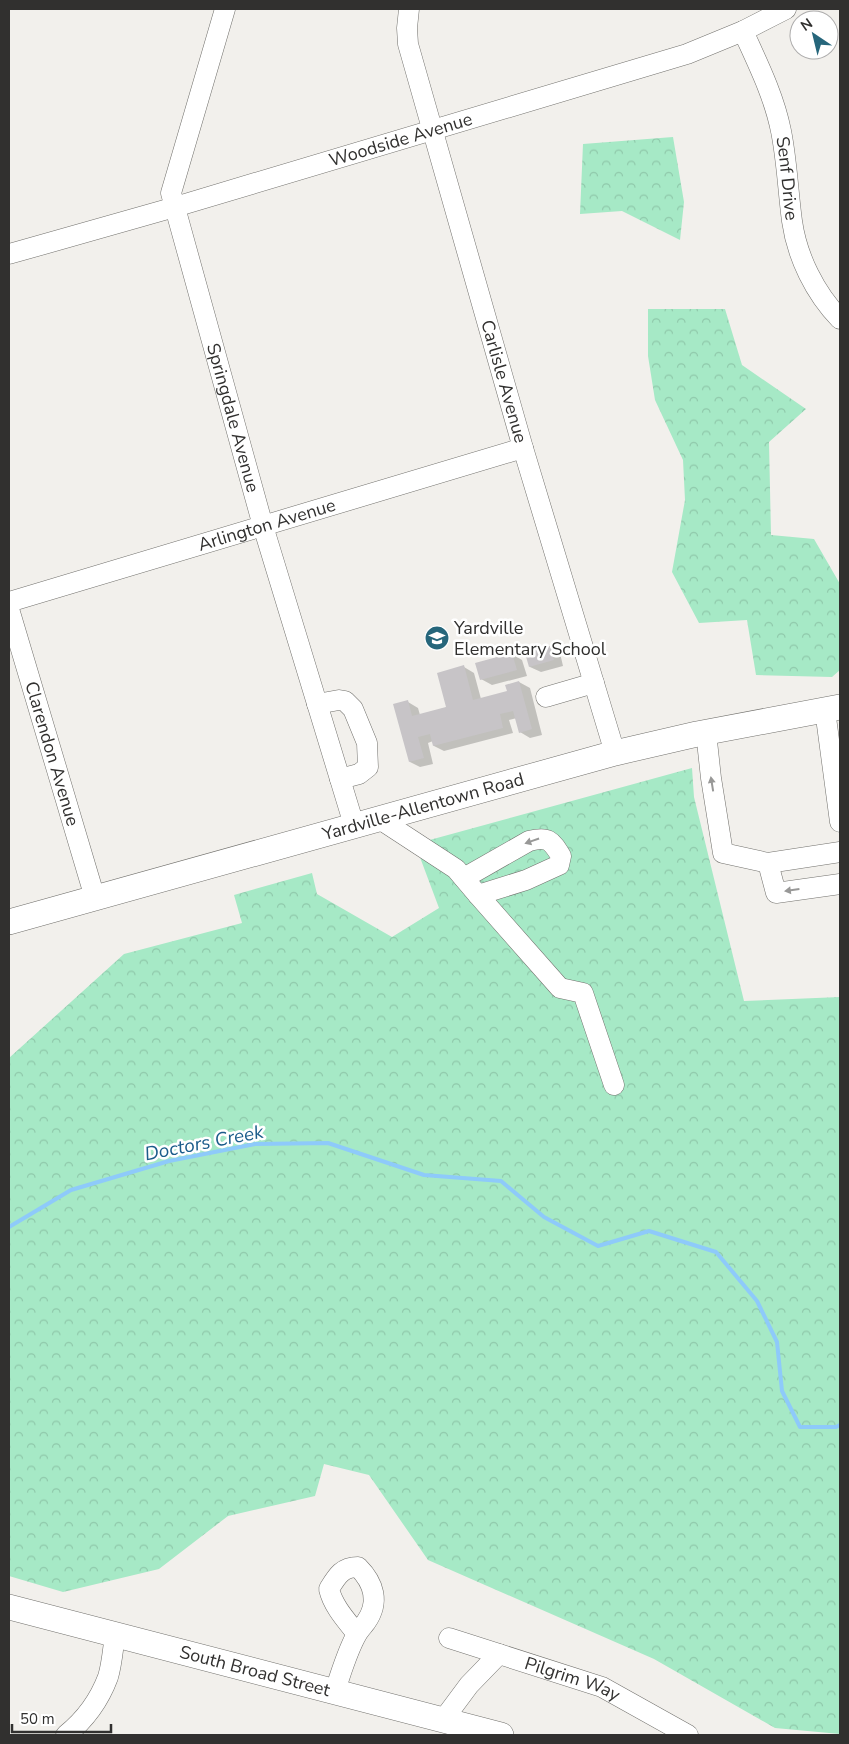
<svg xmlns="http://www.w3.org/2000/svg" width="849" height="1744" font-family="'Nunito Sans',sans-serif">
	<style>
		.forest { fill: url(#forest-crowns) }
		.shadow { fill: #0003 }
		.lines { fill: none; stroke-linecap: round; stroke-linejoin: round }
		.stream { stroke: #8ecafa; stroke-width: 4 }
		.building { fill: #c7c4c7 }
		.minor-casing { stroke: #72716d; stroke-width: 21 }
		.major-casing { stroke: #72716d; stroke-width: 26 }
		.minor { stroke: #fff; stroke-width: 20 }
		.major { stroke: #fff; stroke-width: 25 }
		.oneway { fill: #989897 }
		.labels { text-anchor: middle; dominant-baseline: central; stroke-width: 5; stroke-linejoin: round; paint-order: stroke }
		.street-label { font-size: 18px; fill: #31302f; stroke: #fff }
		.poi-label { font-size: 18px; fill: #31302f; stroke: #fff; text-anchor: start }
		.water-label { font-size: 19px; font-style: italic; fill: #1b5c8a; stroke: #fff }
	</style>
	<defs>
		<pattern id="forest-crowns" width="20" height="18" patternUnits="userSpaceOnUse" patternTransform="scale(1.25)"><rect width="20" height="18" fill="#a6e9c6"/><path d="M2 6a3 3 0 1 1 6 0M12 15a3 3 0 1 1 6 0" fill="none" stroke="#8fc8aa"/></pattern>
	</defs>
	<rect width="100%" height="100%" fill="#f2f0ec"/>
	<path class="forest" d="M673,137L684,202L680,240L622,211L580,214L583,144Z
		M648,309H725L742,365L806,409L769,442L771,535L814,539L840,584V670L832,677L756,675L747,620L699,623L672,572L685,500L683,460L655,400L648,356Z
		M692,768L694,797L744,1001L840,997V1734L775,1728L654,1659L428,1560L369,1475L324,1464L315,1496L228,1516L159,1569L63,1592L9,1576V1058L124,954L242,923L234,895L312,873L317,894L392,937L439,908L415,844Z"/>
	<path class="shadow" d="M549,647L560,653L563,666L541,672L530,667L527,654Z
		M512,654L522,660L527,676L492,685L481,679Z
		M464,667L474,673L481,699L509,692L519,682L530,688L542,735L530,738L520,732L517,718L509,720L513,733L444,751L434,746L433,741L428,743L433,764L420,767L410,762L408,702L418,708L420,715L448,707Z"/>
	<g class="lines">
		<path class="stream" d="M9,1227L71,1190L169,1161L255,1144L328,1143L424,1175L501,1181L544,1217L598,1246L649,1231L716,1252L757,1301L777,1342L782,1391L800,1427H836L840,1425"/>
	</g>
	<path class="building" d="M550,646L554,660L529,667L525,653Z
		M512,653L517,670L480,680L475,663Z
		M464,665L473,700L507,691L505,685L519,681L532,729L519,733L513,711L500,714L503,728L433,746L430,734L418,737L424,758L409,762L393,704L408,700L412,716L446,707L437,673Z"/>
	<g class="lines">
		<defs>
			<g id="minor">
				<path id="s1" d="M225,9L171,193L263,526L354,825"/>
				<path id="s2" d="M409,9L407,28L408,44L523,448L615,753"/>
				<path id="s3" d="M743,31C758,64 774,96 781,131C787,161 788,191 792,221C797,257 815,293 840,319"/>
				<path id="s4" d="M9,254L175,207L687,54L743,31L786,9"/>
				<path id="s5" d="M9,602L523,448"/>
				<path id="s6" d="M9,609L95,898"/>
				<path d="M546,697L594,683"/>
				<path d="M317,704L339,700L345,701L353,709L367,743L368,767L359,774L340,779"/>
				<path d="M825,710L840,822"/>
				<path d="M706,732L711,778L723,853L768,863L776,893L840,884"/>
				<path d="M378,818L456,869L478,895L560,988L583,993L614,1085"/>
				<path d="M768,863L840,852"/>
				<path d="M464,878L529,841C548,836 551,840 561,856L559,865L526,880L478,895"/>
				<path id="s7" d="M449,1638L602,1687L688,1735"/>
				<path d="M334,1693C341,1674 347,1651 357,1634C359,1630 363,1626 366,1622C380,1602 374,1583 358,1567C342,1567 337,1576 329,1589C333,1606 346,1620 357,1634"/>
				<path d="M443,1720L469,1685L499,1654"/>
				<path d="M66,1735C86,1719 99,1701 108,1677C112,1664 113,1648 115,1635"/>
			</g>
			<g id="major">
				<path id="s8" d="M9,922L615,753L697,734L840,707"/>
				<path id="s9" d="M9,1607L501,1735"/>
			</g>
		</defs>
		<use href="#minor" class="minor-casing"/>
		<use href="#major" class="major-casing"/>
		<use href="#minor" class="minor"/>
		<use href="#major" class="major"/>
	</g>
	<defs><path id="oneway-solid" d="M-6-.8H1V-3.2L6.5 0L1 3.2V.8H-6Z" transform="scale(1.25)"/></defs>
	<g class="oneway">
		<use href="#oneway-solid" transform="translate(712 784) rotate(-99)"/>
		<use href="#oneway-solid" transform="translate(532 841) rotate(161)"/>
		<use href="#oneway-solid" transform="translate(792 890) rotate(172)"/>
	</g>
	<defs>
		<symbol id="school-disc" viewBox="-11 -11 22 22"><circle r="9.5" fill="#26667b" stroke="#fff"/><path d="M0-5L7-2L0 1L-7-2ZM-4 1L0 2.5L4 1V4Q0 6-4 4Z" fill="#fff"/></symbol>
	</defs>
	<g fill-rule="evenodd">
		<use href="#school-disc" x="423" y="624" width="28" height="28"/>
	</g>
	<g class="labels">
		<g class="street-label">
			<text stroke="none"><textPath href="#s4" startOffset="408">Woodside Avenue</textPath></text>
			<text stroke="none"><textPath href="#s3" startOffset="155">Senf Drive</textPath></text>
			<text stroke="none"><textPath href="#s2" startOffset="386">Carlisle Avenue</textPath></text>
			<text stroke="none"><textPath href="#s1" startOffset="425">Springdale Avenue</textPath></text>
			<text stroke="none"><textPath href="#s5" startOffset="269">Arlington Avenue</textPath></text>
			<text stroke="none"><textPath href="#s6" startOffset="151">Clarendon Avenue</textPath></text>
			<text stroke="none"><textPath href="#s8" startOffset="430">Yardville-Allentown Road</textPath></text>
			<text stroke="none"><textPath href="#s9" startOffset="254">South Broad Street</textPath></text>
			<text stroke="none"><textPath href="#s7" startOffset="130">Pilgrim Way</textPath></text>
		</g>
		<g class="poi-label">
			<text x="454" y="628">Yardville<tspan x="454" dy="21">Elementary School</tspan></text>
		</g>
		<g class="water-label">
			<text transform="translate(204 1143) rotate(-11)">Doctors Creek</text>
		</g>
	</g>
	<rect width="849" height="1744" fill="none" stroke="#31302f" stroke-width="20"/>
	<g transform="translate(814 35) rotate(325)"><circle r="24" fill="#ffffff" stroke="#adacac"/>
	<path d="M0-4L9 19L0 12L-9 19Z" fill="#26667b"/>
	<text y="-8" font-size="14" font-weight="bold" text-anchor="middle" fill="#31302f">N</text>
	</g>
	<path d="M12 1724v8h99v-8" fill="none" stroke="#31302f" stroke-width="2.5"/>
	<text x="20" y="1724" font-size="15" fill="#31302f" stroke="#ffffff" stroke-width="4" paint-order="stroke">50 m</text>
</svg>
